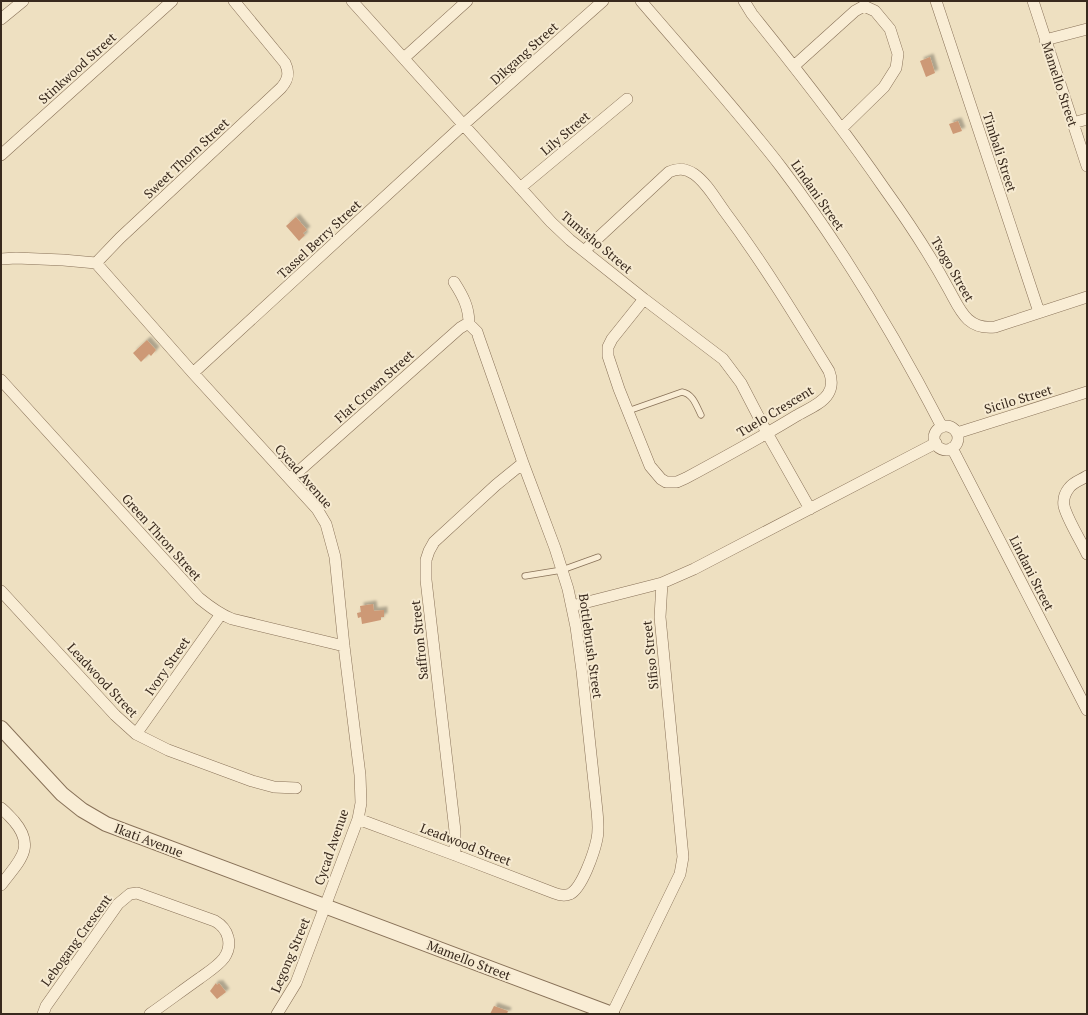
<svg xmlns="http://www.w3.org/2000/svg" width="1088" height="1015" font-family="'PT Serif',serif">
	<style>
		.building { fill: #cd9976; filter: url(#shadow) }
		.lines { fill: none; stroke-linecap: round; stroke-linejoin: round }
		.service-casing { stroke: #887158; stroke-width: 7 }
		.minor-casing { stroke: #887158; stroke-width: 12 }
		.tertiary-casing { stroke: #887158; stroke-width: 16 }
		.service { stroke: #f9edd5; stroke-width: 5.5 }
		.minor { stroke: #f9edd5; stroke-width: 11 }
		.tertiary { stroke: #f9edd5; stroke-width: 14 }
		.labels { text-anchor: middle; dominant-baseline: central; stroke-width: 4; stroke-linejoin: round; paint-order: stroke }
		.street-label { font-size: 13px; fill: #38291d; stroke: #f6ead1 }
	</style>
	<defs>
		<filter id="shadow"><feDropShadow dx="3.5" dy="-3.5" stdDeviation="1" flood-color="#0004"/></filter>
	</defs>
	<rect width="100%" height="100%" fill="#eee0c1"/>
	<path class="building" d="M930,57L935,73L926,77L920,61Z
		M958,121L962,131L953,134L949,124Z
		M296,217L307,230L303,233L305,235L299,241L286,226Z
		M147,340L156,350L151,356L149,354L141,362L133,353Z
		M373,604L374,611L384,610V617H381V620L362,624L361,617L358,618L357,613L361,612L360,606Z
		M216,983L217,985L219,983L226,992L217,999L210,991Z
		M494,1006L508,1011L507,1014H490Z"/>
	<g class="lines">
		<defs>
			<path id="service" d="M628,411L682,392C693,394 696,405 701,415
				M525,576L562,570L598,557"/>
			<path id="minor" d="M352,1L551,222L570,240L644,299L723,359L741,383L767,433L810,509
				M641,1C688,56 737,110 781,167C843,249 895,336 942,427
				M744,1L752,14C798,71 842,127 884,188C907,220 929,253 948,288C960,309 966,330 995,327L1087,297
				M936,1L1039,312
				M1033,1L1087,166
				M1,19L23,1
				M1045,40L1087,29
				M404,58L467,1
				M794,66L855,11L864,6L875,11L890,29L898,54L896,68L884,87L842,128
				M1073,123L1087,119
				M1,155L172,1
				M520,188L627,99
				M584,251L669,172C678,168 685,168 694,174C707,183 716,200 725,212C763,263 796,317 829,371C832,379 833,386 828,394C822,404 806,410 796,416C760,438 723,458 686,478L677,482H666L661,479L650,466L619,389L608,356V347L612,339L644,299
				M1,259L16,258L63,260L96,263L193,373L317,509L326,524L335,557L344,646L360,775L361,803L358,819L296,983L277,1014
				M96,263L120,238L281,88C288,80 290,73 285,63L234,1
				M454,282C463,296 469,307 469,324
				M193,373L463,125L603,1
				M1,380L199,598C210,607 219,614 232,619L344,646
				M934 438a12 12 0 1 1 24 0a12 12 0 1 1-24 0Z
				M957,433L1087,392
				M952,448L1087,710
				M1087,476C1081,480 1073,482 1069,488C1065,493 1063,500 1064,506C1067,519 1081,541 1087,554
				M290,479L460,328L465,325L469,324L477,332L479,338L523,463L555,548L568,589L576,627L582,671L597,811C598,821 599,830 597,839C594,853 582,888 570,894C565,896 559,895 554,893L455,855L358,819
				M1,591L115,715L136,734L168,750L252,781L274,787L296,788
				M572,606L662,583
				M136,734L221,614
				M1,808C6,812 10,817 14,821C37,848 18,862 1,885
				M455,855V831L426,580V560L429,551L434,542L496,485L523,463
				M43,1014L46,1006L118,904L130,894L137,893L215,921C229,929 233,945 224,958C218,966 208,972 200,978C183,990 167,1002 150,1014
				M612,1014L680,874L683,857L660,617L662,583L694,569L936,443"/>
			<path id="tertiary" d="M1,728L62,794L82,810L106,824L612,1014"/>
		</defs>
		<use href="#service" class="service-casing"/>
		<use href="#minor" class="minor-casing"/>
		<use href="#tertiary" class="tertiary-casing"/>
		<use href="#service" class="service"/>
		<use href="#minor" class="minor"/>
		<use href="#tertiary" class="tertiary"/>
	</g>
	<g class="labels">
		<g class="street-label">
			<text transform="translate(524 53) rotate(-42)">Dikgang Street</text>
			<text transform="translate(77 68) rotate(-42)">Stinkwood Street</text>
			<text transform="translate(1060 84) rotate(72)">Mamello Street</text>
			<text transform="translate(565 133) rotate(-40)">Lily Street</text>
			<text transform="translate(1000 152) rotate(72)">Timbali Street</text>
			<text transform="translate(186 158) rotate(-43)">Sweet Thorn Street</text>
			<text transform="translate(818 195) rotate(55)">Lindani Street</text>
			<text transform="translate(319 239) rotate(-43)">Tassel Berry Street</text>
			<text transform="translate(597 242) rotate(40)">Tumisho Street</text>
			<text transform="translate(953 269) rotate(60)">Tsogo Street</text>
			<text transform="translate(374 386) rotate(-42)">Flat Crown Street</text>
			<text transform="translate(1018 399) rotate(-17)">Sicilo Street</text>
			<text transform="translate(775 411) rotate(-31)">Tuelo Crescent</text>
			<text transform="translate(304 476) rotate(49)">Cycad Avenue</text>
			<text transform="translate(162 537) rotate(48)">Green Thron Street</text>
			<text transform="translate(1032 573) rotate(63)">Lindani Street</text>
			<text transform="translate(419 640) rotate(-96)">Saffron Street</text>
			<text transform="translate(591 646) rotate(82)">Bottlebrush Street</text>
			<text transform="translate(650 655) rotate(-96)">Sifiso Street</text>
			<text transform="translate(167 666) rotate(-55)">Ivory Street</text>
			<text transform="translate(103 680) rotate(47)">Leadwood Street</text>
			<text transform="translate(149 840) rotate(21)">Ikati Avenue</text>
			<text transform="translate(466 844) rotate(21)">Leadwood Street</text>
			<text transform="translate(331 847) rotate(-71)">Cycad Avenue</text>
			<text transform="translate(76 940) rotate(-54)">Lebogang Crescent</text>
			<text transform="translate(290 955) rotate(-67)">Legong Street</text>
			<text transform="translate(469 960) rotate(21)">Mamello Street</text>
		</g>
	</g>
	<rect width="1088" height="1015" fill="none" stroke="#38291d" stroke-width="4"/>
</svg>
